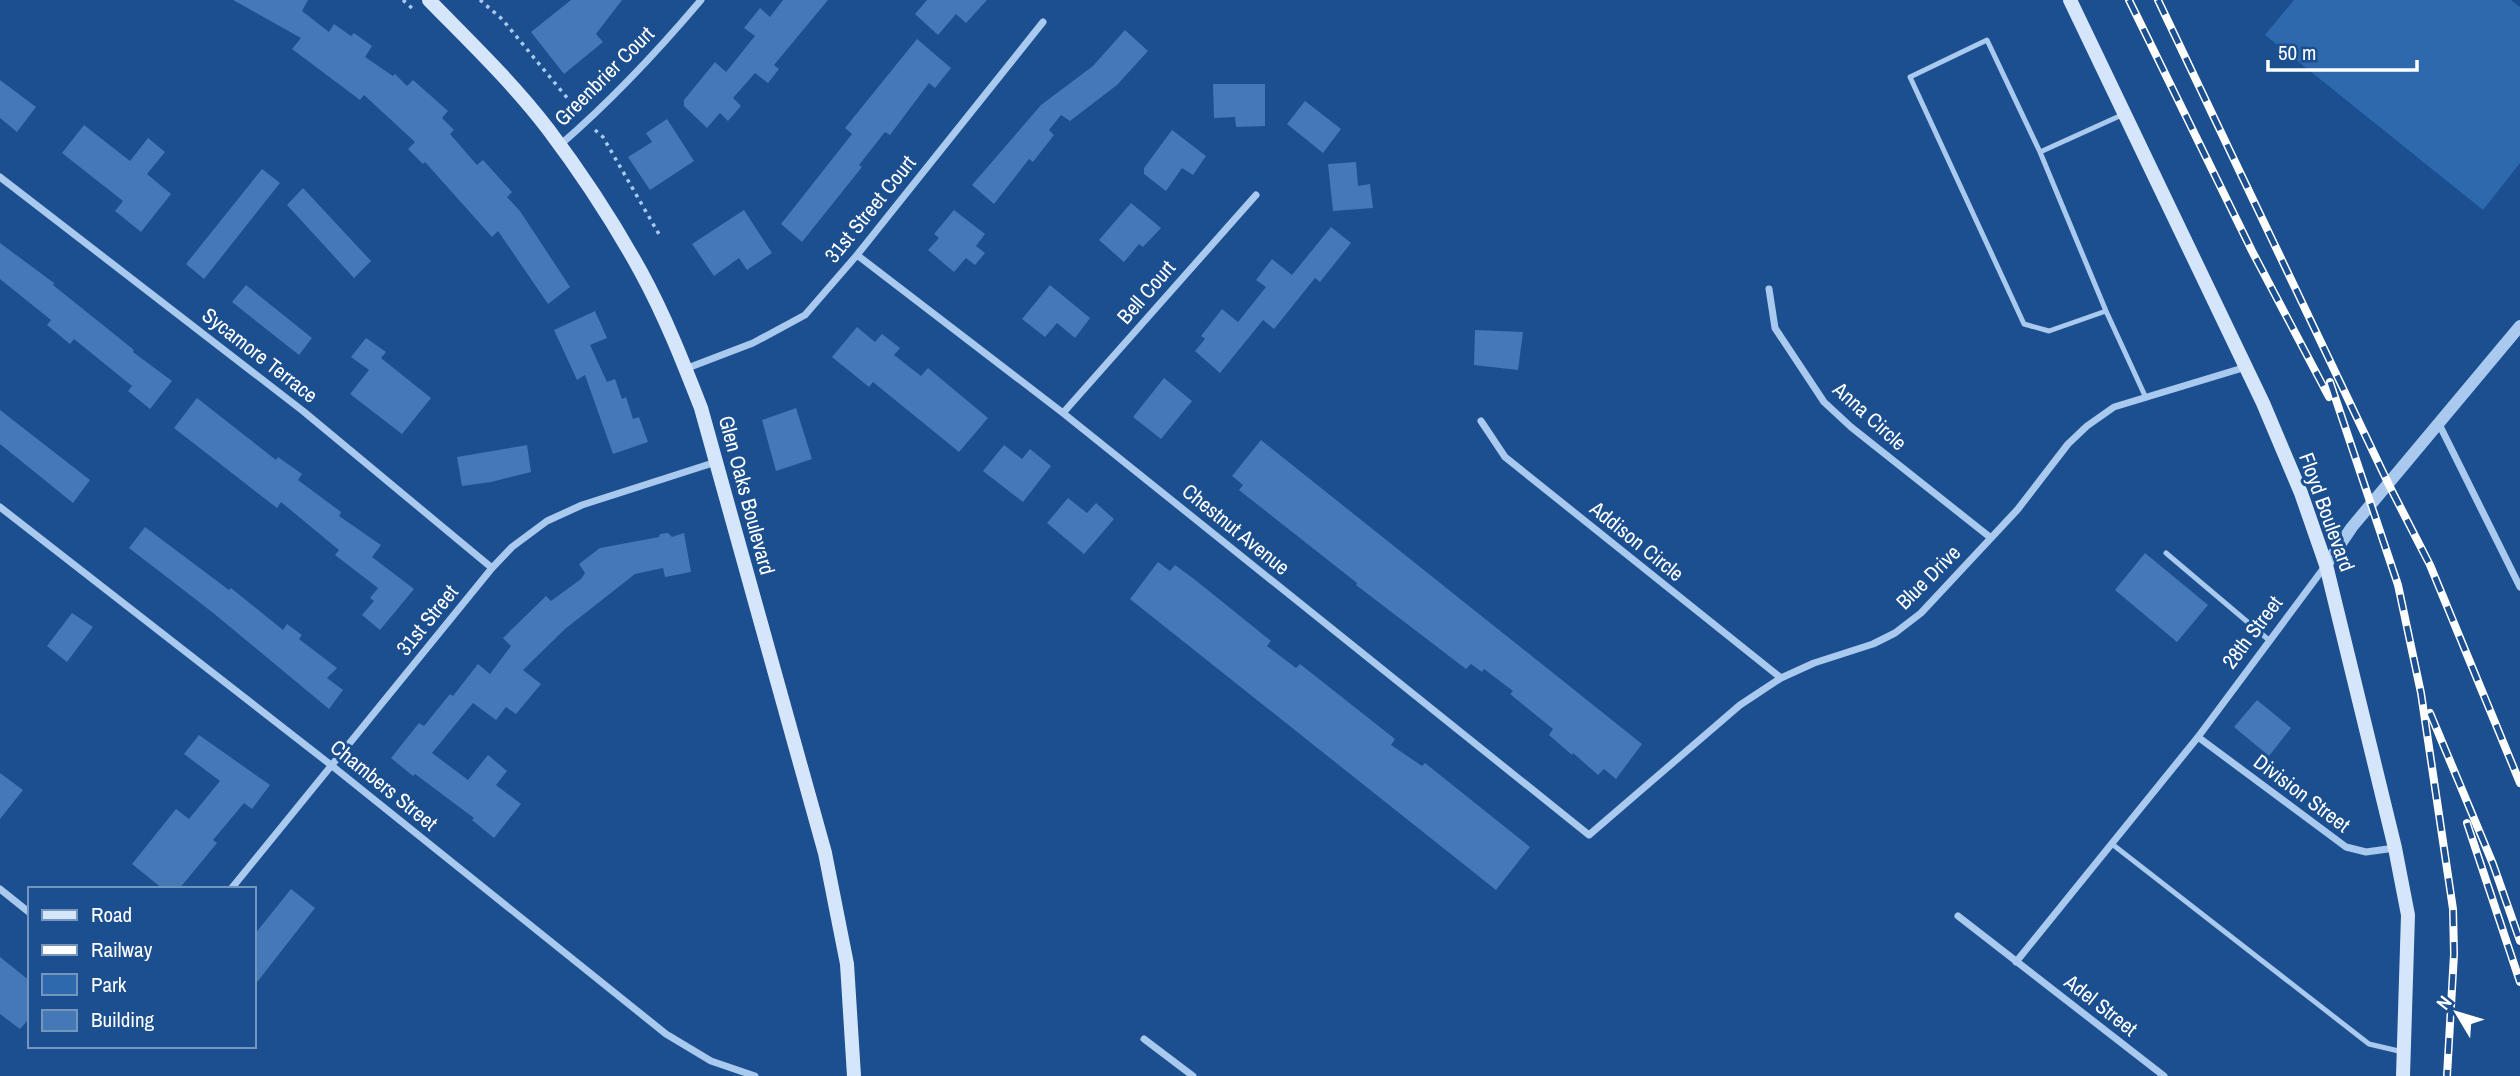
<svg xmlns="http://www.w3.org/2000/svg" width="2520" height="1076" font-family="'Archivo Narrow',sans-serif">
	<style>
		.green { fill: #2e69ad }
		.building { fill: #4478b7 }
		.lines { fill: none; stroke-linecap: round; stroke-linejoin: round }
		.path { stroke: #a9c9ee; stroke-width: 3.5; stroke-dasharray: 3.5 5; stroke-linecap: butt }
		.service { stroke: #a9c9ee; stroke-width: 5 }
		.minor { stroke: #a9c9ee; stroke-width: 7 }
		.tertiary { stroke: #a9c9ee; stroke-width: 12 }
		.secondary { stroke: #d6e6fa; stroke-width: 14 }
		.rail-casing { stroke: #fff; stroke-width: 8 }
		.rail { stroke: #1b4f8f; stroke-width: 5; stroke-dasharray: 16; stroke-linecap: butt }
		.labels { text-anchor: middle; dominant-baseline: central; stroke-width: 6; stroke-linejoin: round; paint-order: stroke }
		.street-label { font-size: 21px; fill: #fff; stroke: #1b4f8f }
	</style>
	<rect width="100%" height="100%" fill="#1b4f8f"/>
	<path class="green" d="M2294,0H2511L2520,7V163L2483,210L2265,35Z"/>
	<path class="building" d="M233,0H308L302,11L329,32L334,24L351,36L354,33L372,46L365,57L393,76L395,74L407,86L413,80L448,111L442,118L454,130L450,134L477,165L483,160L512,192L507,197L520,211L570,287L548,304L498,231L492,237L425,162L423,164L408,149L415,142L364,95L360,100L292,49L301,38Z
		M571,0H622L596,34L603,42L564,74L531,32Z
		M783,0H828L774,65L779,69L768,83L755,73L733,98L741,106L728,121L720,113L707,128L684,106V100L715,62L726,72L755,36L744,28L760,8L770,17Z
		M927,0H987L966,23L956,14L938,35L915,14Z
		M1125,30L1148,51L1117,85L1070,121L1061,115L1049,130L1054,135L1033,162L1029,159L994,204L972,185L1041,105L1093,66Z
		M917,39L951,68L935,88L929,83L890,135L885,132L859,165L862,167L802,242L781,224L852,134L845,128Z
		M0,80L36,107L17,132L0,118Z
		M1213,84H1265V126L1236,127L1235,117L1214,118Z
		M1305,101L1341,129L1323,153L1287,124Z
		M667,119L694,161L650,190L628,157L652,142L646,133Z
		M84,125L130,161L148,138L165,152L147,174L171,194L141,232L115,211L123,201L62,153Z
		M1172,130L1206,156L1193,175L1182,168L1166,191L1144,174V168Z
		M1356,162L1358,186L1370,184L1373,208L1333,211L1328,164Z
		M262,169L280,183L204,279L186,264Z
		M303,188L371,261L354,278L287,205Z
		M1131,203L1161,228L1143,247L1139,244L1124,262L1099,240Z
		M744,210L772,253L747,270L739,258L714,276L692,244Z
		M954,210L985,234L976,246L985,253L975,265L966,258L954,272L928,250L939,238L934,234Z
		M1331,227L1351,243L1320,282L1315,278L1274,329L1263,320L1220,373L1195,351L1205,339L1201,336L1222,309L1238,322L1266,287L1256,280L1272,259L1292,275Z
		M0,243L54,283L53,285L134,350L133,352L172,381L150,409L128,391L132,386L74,339L70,344L47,325L51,320L0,279Z
		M246,285L312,338L299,355L232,302Z
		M1050,285L1090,318L1075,338L1057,323L1045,337L1022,319Z
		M595,311L607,338L590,345L607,382L615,379L622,399L626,397L633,419L639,417L648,442L613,454L585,375L577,380L554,330Z
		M857,327L875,342L882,334L900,348L894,355L921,376L928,368L988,418L959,452L873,382L869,387L832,357Z
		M1475,330L1523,332L1518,370L1474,365Z
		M366,338L386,352L381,358L431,398L402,434L350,394L369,370L351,357Z
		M1164,378L1192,401L1161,439L1133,417Z
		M197,398L276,460L278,457L302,474L298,480L341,512L339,516L381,545L372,557L414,589L380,630L362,615L374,601L370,598L378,588L335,555L339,550L281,502L277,508L174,428Z
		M796,408L812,459L776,471L762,420Z
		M0,410L90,480L73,503L0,444Z
		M1261,440L1642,744L1616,779L1604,769L1598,775L1573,753L1572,755L1549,735L1553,729L1510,694L1513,691L1484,669L1482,672L1471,664L1466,669L1356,585L1357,583L1239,490L1243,485L1232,476Z
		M527,445L531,472L491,482L462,486L457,457Z
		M1004,445L1022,459L1030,449L1051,466L1023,502L983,471Z
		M1068,498L1087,513L1096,503L1114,519L1084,554L1047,523Z
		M145,527L229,590L231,588L283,630L287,624L302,635L299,639L337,668L327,678L343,690L329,709L212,612L129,548Z
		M668,533L672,537L684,533L691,572L665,577L663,568L635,574L565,629L523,670L541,684L516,714L506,707L496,720L473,703L432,753L468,780L488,755L507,771L496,785L521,804L494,838L472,820L474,818L415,774L413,776L391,758L419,723L424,726L450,694L453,696L478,664L490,674L511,646L503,638L546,596L551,601L581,579L585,573L579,564L600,548L659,537L660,534Z
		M2145,553L2208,605L2177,642L2115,590Z
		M1158,562L1170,571L1175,565L1194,579L1271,641L1267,646L1296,668L1300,664L1395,739L1391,745L1422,766L1425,763L1530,847L1496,890L1130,599Z
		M72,613L93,627L67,662L47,646Z
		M2257,700L2291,728L2269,756L2234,727Z
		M199,735L270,785L252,809L244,803L213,840L217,843L179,889H163L132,864L176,809L189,819L220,781L184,754Z
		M0,773L23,790L0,819Z
		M291,889L315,908L254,986V935Z
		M0,957L30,981V1018L20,1029L0,1014Z"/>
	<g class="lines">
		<path class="path" d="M403,0L414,10
			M480,0L502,19L578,111
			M595,130L603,137L660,236"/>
		<path class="service" d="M2124,114L2040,152L2106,311L2146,398
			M2040,152L1987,40L1910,77L2024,324L2049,331L2106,311
			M2166,553L2270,641
			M2112,844L2369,1044L2403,1052"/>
		<path class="minor" d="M560,145C611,101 657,52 701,0
			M0,177L303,411L492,568
			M857,255L1063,413L1589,835L1740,705L1781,678L1814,663L1873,644L1895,633L1921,613L2018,509L2068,444L2087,426L2114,407L2246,367
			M1769,289L1775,328L1824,402L1851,427L1991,538
			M685,369L753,343L805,315L857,255L1043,22
			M1063,413L1256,195
			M1481,421L1505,457L1781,678
			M2439,424L2520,587
			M0,507L331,765L666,1034L711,1061L755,1076
			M2198,737L2346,847L2366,852L2395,848
			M0,889L30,913
			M231,889L492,568L512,547L547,521L582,505L716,462
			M1958,916L2164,1076
			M2016,962L2198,737L2326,565
			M1144,1039L1193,1076"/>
		<path class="tertiary" d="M2326,565L2352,527L2520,326"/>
		<path class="secondary" d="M429,0C470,42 513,83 548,129C582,174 614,223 641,272C665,316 683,362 701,408L825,853L847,964L854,1076
			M2070,0L2263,403L2301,493L2326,565L2395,848L2408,915L2403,1076"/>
		<defs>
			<path id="rail" d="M2129,0L2252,251L2329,397
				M2158,0L2389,485L2430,565L2520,783
				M2330,382L2398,585L2421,693L2453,909L2454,954L2447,1076
				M2430,713L2493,864L2520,941
				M2467,823L2520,982"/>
		</defs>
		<use href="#rail" class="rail-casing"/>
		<use href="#rail" class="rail"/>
	</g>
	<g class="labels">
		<g class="street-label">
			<text transform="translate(604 76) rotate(-45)">Greenbrier Court</text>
			<text transform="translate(870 209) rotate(-51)">31st Street Court</text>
			<text transform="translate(1146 292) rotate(-49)">Bell Court</text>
			<text transform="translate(260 355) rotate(38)">Sycamore Terrace</text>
			<text transform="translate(1870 416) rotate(42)">Anna Circle</text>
			<text transform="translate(747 495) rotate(75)">Glen Oaks Boulevard</text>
			<text transform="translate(2327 512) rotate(70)">Floyd Boulevard</text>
			<text transform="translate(1236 529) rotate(39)">Chestnut Avenue</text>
			<text transform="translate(1637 541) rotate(39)">Addison Circle</text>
			<text transform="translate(1928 577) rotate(-45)">Blue Drive</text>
			<text transform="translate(427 620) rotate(-51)">31st Street</text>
			<text transform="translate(2252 632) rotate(-53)">28th Street</text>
			<text transform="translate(384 785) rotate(39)">Chambers Street</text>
			<text transform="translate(2302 793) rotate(37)">Division Street</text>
			<text transform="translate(2101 1005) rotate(38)">Adel Street</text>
		</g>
	</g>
	<rect x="28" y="887" width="228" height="161" fill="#1b4f8f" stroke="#7695bc" stroke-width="2"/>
	<rect x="42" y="910" width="35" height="10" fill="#d6e6fa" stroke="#7695bc" stroke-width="2"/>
	<text x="91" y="922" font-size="21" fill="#ffffff">Road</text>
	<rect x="42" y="945" width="35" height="10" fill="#ffffff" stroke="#7695bc" stroke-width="2"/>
	<text x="91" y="957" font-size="21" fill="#ffffff">Railway</text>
	<rect x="42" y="974" width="35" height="21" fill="#2e69ad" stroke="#7695bc" stroke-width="2"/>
	<text x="91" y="992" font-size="21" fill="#ffffff">Park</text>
	<rect x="42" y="1010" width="35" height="21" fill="#4478b7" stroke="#7695bc" stroke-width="2"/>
	<text x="91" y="1027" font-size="21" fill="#ffffff">Building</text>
	<g transform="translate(2457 1013) rotate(308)" stroke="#1b4f8f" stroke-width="5" paint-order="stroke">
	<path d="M0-5L12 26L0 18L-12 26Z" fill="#ffffff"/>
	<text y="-10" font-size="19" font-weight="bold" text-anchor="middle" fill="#ffffff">N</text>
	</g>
	<path d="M2268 60v10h149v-10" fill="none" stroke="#ffffff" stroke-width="3.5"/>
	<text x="2278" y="60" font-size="21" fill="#ffffff" stroke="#1b4f8f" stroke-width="5" paint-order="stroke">50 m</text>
</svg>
